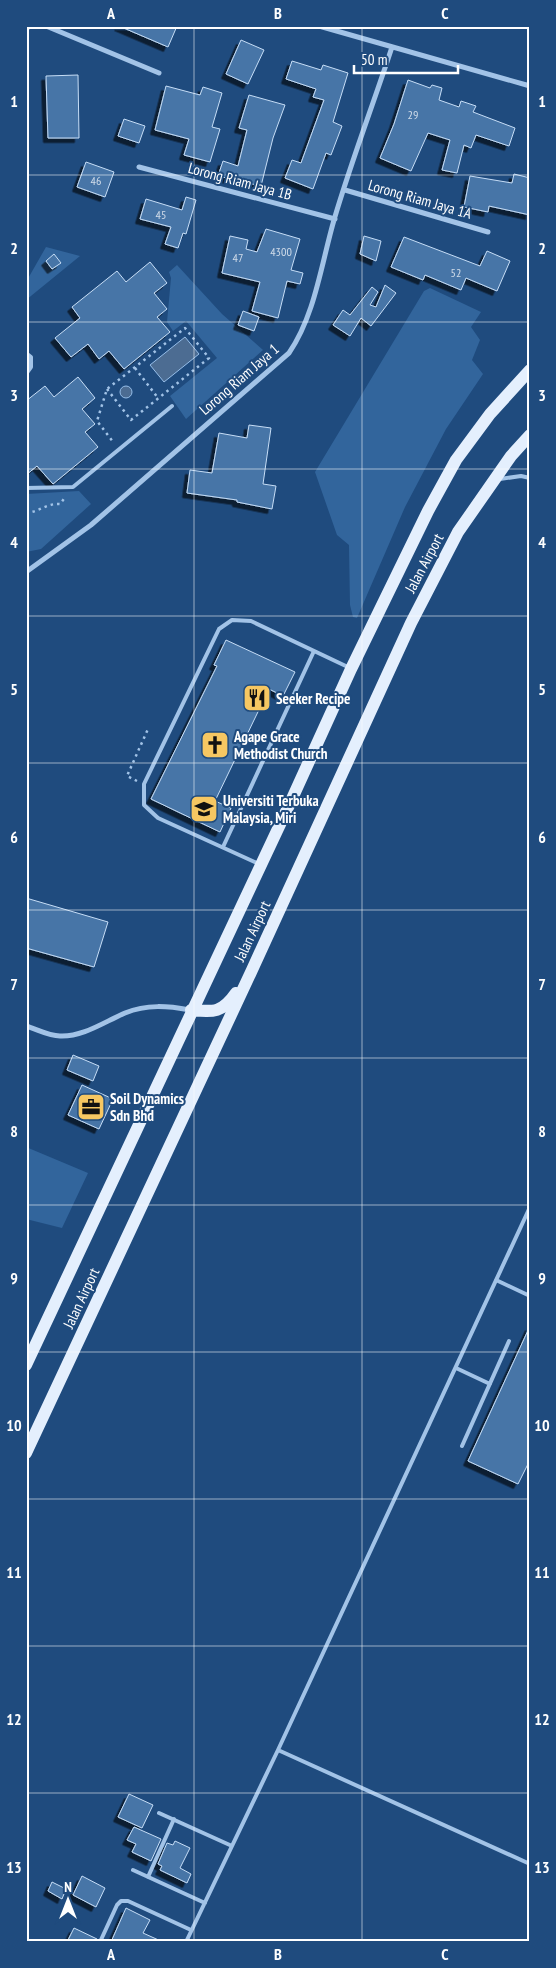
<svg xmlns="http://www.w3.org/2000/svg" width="556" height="1968" font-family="'PT Sans Narrow',sans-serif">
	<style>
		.green { fill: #32659c }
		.water { fill: #4c6c92; stroke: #96bee9 }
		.building { fill: #4775a7; stroke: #c6ddf6; filter: url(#shadow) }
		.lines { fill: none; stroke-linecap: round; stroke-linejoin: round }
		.path { stroke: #a2c3e7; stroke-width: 2.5; stroke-dasharray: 2.5 4; stroke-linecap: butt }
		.lane { stroke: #a2c3e7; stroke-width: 4 }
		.street { stroke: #a2c3e7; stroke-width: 5 }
		.primary { stroke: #e4effd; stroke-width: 12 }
		.grid { fill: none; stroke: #fff; stroke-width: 1; stroke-opacity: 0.55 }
		.labels { text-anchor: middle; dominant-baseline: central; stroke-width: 4; stroke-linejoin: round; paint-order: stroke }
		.number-label { font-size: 12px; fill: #d1dce9 }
		.street-label { font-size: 15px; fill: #fff; stroke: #1f4b7e }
		.poi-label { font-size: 15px; font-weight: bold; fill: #fff; stroke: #1f4b7e; text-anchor: start }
		.neatline { fill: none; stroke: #fff; stroke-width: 2 }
		.grid-label { font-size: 16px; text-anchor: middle; font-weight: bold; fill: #fff }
	</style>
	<defs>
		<filter id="shadow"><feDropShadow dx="-4.5" dy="4.5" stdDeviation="0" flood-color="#0009"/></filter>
	</defs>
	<rect width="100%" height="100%" fill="#1f4b7e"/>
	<path class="green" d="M46,247L80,256L26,300V282Z
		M177,265L222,314L263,350L186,419L170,396L217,358L186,321L173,331L167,322L171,278L169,272Z
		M430,288L481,312L471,327L480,340L472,360L483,374L446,429L405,507L357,618L353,617L350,605L349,545L337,535L315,472L424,291Z
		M79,491L91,504L41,549L26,552V494Z
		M26,1147L88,1173L62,1228L26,1219Z"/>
	<path class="water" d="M185,337L199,354L164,382L150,365Z
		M120 392a6 6 0 1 1 12 0a6 6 0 1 1-12 0Z"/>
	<path class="building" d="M119,26H177L168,47Z
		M241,40L264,50L248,84L226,74Z
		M292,61L321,70L323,65L348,73L333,122L342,126L331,155L326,153L313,189L285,178L292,160L301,163L324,100L313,97L316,89L286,79Z
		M78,75L79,138H48L46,76Z
		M408,80L430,88L432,85L442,88L439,100L459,107L461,101L476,106L473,112L515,128L509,146L476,135L471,148L464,145L457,173L442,170L450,140L428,133L411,171L380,158L394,124Z
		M166,86L200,95L203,87L222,93L212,127L220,129L210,162L184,155L189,139L155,130Z
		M249,95L285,105L273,138L261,186L218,176L223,161L238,166L247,130L239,128Z
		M124,119L145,126L139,143L118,136Z
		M86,162L114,172L105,197L77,187Z
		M514,174L530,178V215L489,206L488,212L464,207L470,176L512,183Z
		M186,197L196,200L186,234L183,233L178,248L165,244L171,227L140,219L146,199L182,210Z
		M266,229L300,239L291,270L303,273L300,284L287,281L278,318L252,311L260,282L222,273L230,236L248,240L246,249L257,252Z
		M364,236L381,241L376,261L360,254Z
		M404,237L480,266L487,251L510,261L497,291L466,278L461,290L425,275L423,280L391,267Z
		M54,254L61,263L52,269L46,261Z
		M150,262L167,283L154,293L167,309L157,317L170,332L124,369L109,351L99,359L88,344L71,357L55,338L80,318L72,307L117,271L126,282Z
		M385,285L396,293L371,326L361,318L350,336L333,325L343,310L350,315L372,287L378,292L370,305L376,307Z
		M243,311L259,317L254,331L238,325Z
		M78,377L95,398L82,409L95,424L85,432L98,447L53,484L37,466L26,475V401L45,386L54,397Z
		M249,425L271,428L263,484L276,486L272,509L237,502V500L187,493L190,470L212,473L219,433L247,438Z
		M226,640L295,672L283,696L269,689L215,801L231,808L220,832L151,799L217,666L214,665Z
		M26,898L108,922L94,967L26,948Z
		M73,1055L99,1066L93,1081L67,1070Z
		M82,1085L113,1099L99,1129L68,1115Z
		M530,1326V1460L518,1484L468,1461Z
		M129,1794L153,1805L142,1828L118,1817Z
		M134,1827L161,1839L151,1861L132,1852L136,1844L127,1840Z
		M175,1841L190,1848L180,1868L191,1874L187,1883L160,1870L162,1866L158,1864L167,1843L173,1845Z
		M82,1876L105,1888L96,1907L73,1895Z
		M52,1882L66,1889L62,1899L48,1891Z
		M126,1908L150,1920L143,1933L163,1942H111Z
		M74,1928L97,1939L96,1942H67Z"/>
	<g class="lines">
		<path class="path" d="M135,368L158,398
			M107,389L131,420L209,358L185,328L107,389L97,421L114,443
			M26,513C39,512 47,503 60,504L66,496
			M137,781L127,776L148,729"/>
		<path class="lane" d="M26,353L31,357V367L26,374
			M500,479L521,476L530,478
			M26,488L73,487L172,406
			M223,847L314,651
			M259,864L158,818L144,805V784L219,629L232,620L251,621L350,668
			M496,1280L530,1296
			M456,1368L490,1384
			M462,1446L509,1341
			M278,1750L530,1864
			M159,1813L232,1846
			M133,1870L205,1903
			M148,1877L174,1819
			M100,1942L117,1905L121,1901H128L191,1930
			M186,1942L278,1750L530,1207"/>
		<path class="street" d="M46,26L159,73
			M319,26L530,86
			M26,31L28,26
			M139,167L335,219
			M345,190L488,232
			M26,572L91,525L289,353C315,315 321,265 334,220C351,162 373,105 392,47
			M26,1026C36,1029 49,1036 60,1036C83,1037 104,1022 125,1013C147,1004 168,1006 190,1010"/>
		<path class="primary" d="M191,1010C214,1012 222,1013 236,993
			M26,1365L291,801L351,669L428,511L456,460L490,414L530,370
			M26,1453L252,970L411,623L458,532L511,456L530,435"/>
	</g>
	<path class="grid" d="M194,26V1942M362,26V1942M26,175H530M26,322H530M26,469H530M26,616H530M26,763H530M26,910H530M26,1058H530M26,1205H530M26,1352H530M26,1499H530M26,1646H530M26,1793H530"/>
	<defs>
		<symbol id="restaurant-square" viewBox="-11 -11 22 22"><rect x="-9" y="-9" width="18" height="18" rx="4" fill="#f6c762" stroke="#1f4b7e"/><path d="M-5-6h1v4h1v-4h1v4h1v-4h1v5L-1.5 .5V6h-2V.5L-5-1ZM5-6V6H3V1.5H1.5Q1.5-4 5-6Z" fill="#111"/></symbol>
		<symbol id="church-square" viewBox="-11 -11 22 22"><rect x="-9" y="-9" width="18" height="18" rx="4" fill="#f6c762" stroke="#1f4b7e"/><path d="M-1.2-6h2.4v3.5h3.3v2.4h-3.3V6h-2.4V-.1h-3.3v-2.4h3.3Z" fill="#111"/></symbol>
		<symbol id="university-square" viewBox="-11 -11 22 22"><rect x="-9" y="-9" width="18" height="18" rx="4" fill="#f6c762" stroke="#1f4b7e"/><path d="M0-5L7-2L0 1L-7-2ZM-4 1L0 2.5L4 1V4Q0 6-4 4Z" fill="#111"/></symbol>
		<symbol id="office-square" viewBox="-11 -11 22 22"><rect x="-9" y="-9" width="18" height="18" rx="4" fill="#f6c762" stroke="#1f4b7e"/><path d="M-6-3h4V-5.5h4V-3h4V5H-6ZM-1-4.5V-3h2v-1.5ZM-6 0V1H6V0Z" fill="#111"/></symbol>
	</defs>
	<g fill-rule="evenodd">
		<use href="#restaurant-square" x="241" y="682" width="32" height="32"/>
		<use href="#church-square" x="199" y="729" width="32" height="32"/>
		<use href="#university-square" x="188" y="793" width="32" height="32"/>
		<use href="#office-square" x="75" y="1091" width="32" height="32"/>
	</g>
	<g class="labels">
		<g class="number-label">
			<text x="413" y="114">29</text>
			<text x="96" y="180">46</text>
			<text x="161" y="214">45</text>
			<text x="281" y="251">4300</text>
			<text x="238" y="257">47</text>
			<text x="456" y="272">52</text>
		</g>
		<g class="street-label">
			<text transform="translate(240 181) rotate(15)">Lorong Riam Jaya 1B</text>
			<text transform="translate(420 199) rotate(16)">Lorong Riam Jaya 1A</text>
			<text transform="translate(239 379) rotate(-41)">Lorong Riam Jaya 1</text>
			<text transform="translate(424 563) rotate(-62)">Jalan Airport</text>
			<text transform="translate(252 931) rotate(-65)">Jalan Airport</text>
			<text transform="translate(81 1298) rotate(-65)">Jalan Airport</text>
		</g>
		<g class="poi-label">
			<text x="276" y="698">Seeker Recipe</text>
			<text x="234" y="736">Agape Grace<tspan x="234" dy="17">Methodist Church</tspan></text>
			<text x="223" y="800">Universiti Terbuka<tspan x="223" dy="17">Malaysia, Miri</tspan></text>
			<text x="110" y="1098">Soil Dynamics<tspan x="110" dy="17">Sdn Bhd</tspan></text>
		</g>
	</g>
	<rect width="556" height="1968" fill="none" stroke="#1f4b7e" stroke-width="55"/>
	<g transform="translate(68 1900)" stroke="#1f4b7e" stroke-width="4" paint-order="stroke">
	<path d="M0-4L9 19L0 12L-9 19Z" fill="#ffffff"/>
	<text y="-8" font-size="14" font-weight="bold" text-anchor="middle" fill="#ffffff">N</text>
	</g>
	<path d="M354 65v8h104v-8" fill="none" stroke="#ffffff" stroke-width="2.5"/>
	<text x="361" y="65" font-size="15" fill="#ffffff" stroke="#1f4b7e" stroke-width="4" paint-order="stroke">50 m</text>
	<rect x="28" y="28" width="500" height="1912" class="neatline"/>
	<g class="grid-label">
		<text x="111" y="19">A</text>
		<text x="278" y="19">B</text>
		<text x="445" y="19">C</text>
		<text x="14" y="107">1</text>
		<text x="542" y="107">1</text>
		<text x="14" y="254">2</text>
		<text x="542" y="254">2</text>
		<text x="14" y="401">3</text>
		<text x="542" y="401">3</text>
		<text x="14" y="548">4</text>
		<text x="542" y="548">4</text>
		<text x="14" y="695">5</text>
		<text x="542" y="695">5</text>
		<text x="14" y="843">6</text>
		<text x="542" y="843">6</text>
		<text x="14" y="990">7</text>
		<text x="542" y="990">7</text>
		<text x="14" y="1137">8</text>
		<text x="542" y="1137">8</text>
		<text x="14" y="1284">9</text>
		<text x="542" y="1284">9</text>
		<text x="14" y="1431">10</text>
		<text x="542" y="1431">10</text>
		<text x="14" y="1578">11</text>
		<text x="542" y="1578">11</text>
		<text x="14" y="1725">12</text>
		<text x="542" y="1725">12</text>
		<text x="14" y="1873">13</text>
		<text x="542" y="1873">13</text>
		<text x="111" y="1960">A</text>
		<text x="278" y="1960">B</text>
		<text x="445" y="1960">C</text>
	</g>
</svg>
